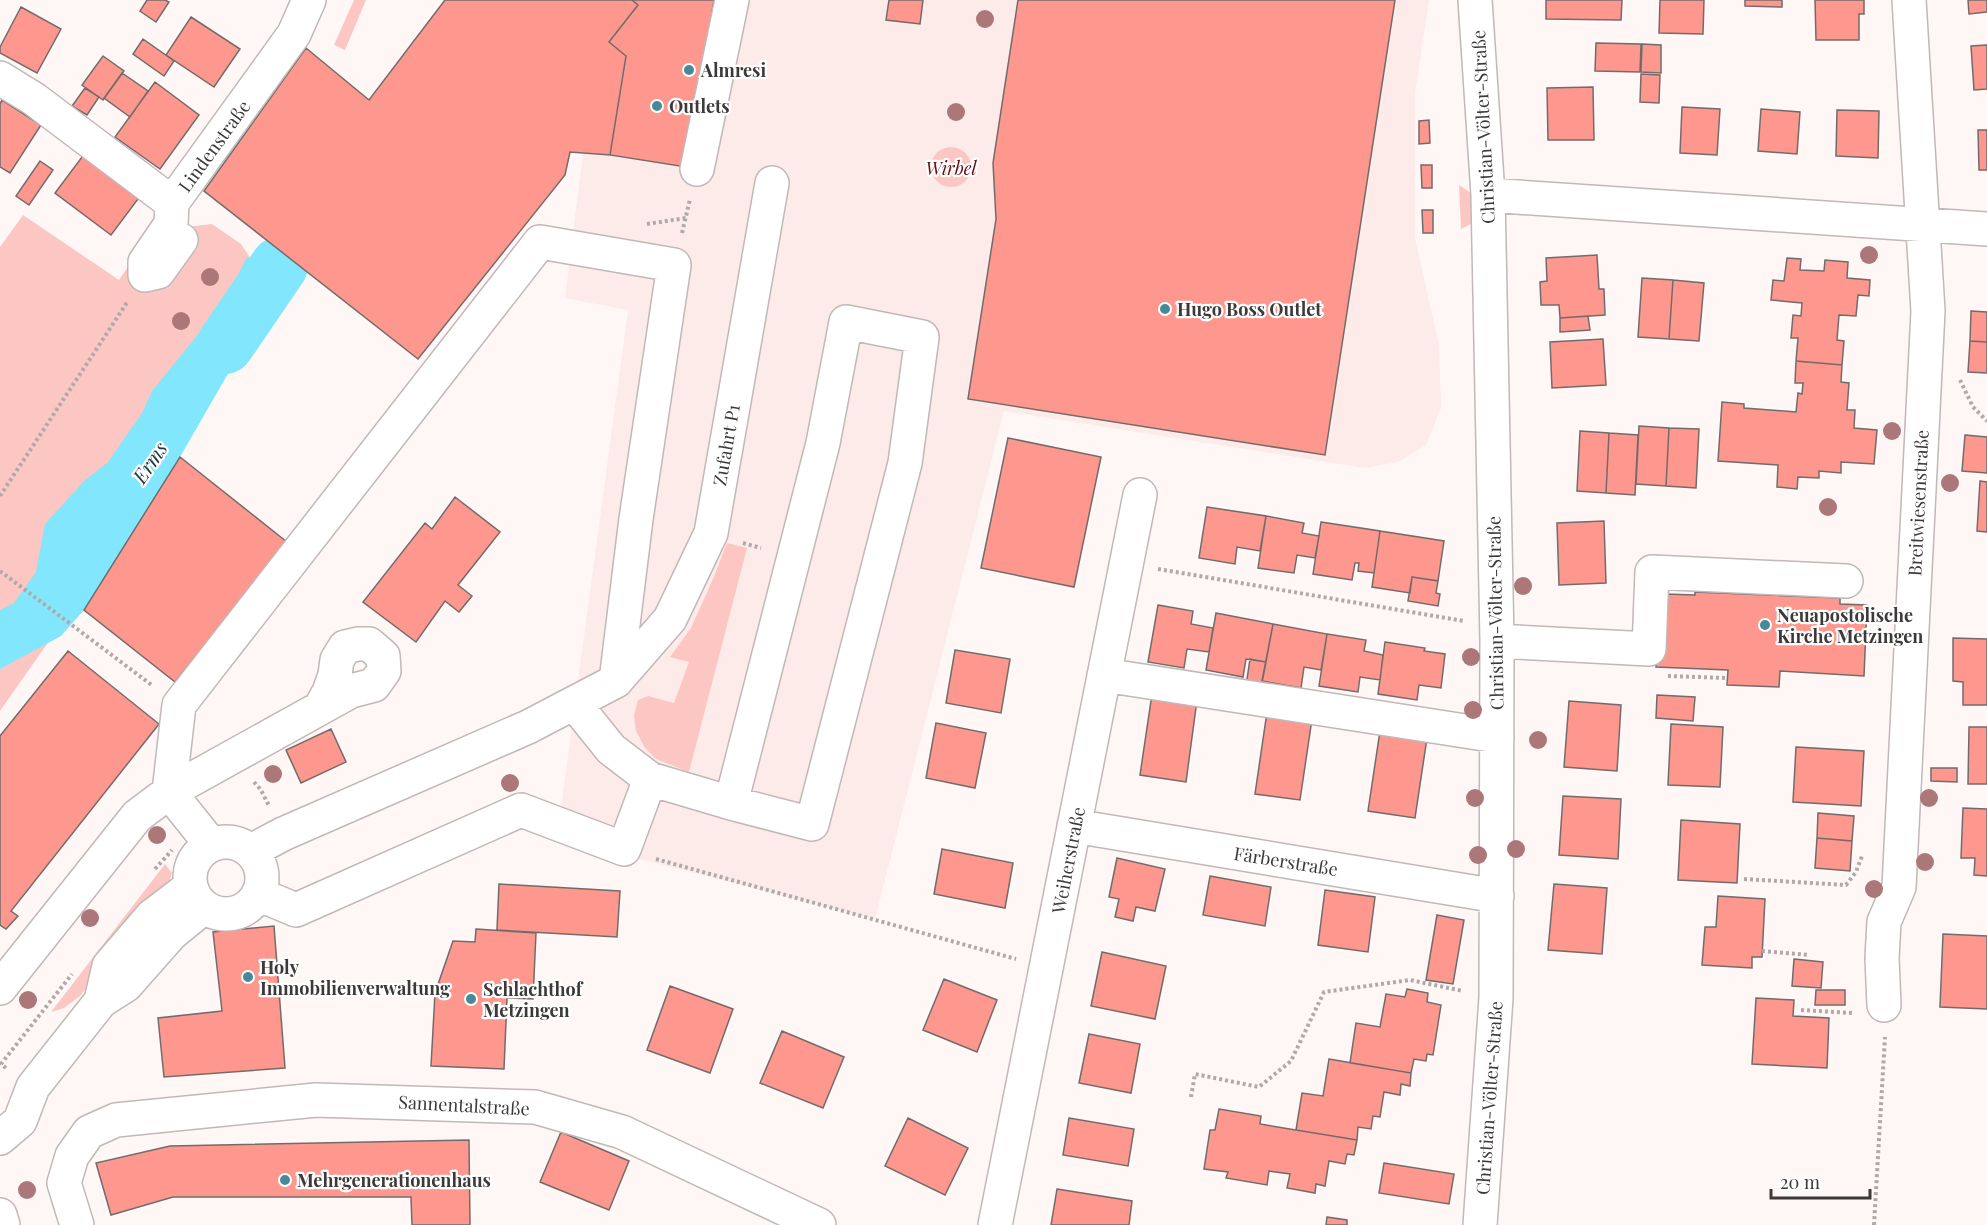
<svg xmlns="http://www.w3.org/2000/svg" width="1987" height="1225" font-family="'Playfair Display',serif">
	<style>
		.built { fill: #fdebe9 }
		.green { fill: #fcc7c2 }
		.water { fill: #82e6fd }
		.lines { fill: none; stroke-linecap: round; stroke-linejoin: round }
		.river { stroke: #82e6fd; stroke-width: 58 }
		.building { fill: #fe988f; stroke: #736b6a; stroke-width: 1.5 }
		.minor-casing { stroke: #c1b8b8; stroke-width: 36 }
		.path { stroke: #afaaa9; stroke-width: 4; stroke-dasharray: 3 3; stroke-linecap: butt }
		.minor { stroke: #fff; stroke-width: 33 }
		.tree { fill: #ac7779 }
		.poi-dot { fill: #468a99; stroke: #fff; stroke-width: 2 }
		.labels { text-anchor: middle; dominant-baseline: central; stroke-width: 4.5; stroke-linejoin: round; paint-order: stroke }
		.poi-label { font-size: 18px; font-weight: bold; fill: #3c3939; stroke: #fff; text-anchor: start }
		.street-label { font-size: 18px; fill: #3c3939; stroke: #fff }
		.park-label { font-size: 18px; font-style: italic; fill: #680e12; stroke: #fff }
		.water-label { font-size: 20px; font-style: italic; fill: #22393f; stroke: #fff }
	</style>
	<rect width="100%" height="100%" fill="#fef7f6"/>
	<path class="built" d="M602,0H1429L1415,93V238L1439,345L1441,408L1426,445L1398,462L1365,468L1004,411L875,919L557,838L628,310L565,298Z"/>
	<path class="green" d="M354,0H366L345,50L334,45Z
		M931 167a20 20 0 1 1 40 0a20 20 0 1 1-40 0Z
		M1459,185L1474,195L1475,222L1461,229Z
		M23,215L119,280L161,218L178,228L212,224L241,244L274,294L54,634L0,711V247Z
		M727,543L747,548L689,772L656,759L645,748L636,731L634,715L638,700L648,696L674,703L689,662L670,657L691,628L713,579Z
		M165,864L172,873L167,888L80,996L64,1008L51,1012Z"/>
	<path class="water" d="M247,257L286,292L273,317L256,325L180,457L84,610L61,636L0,669V610L14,603L36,572L45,524L84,481L108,462L142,413L152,391L225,301Z"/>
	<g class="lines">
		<path class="river" d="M225,345L279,266"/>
	</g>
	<path class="building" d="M147,0H165L169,2L156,22L140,11Z
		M445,0H632L638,5L609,42L626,56L610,155L570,152L565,175L418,359L204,191L306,48L369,100Z
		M632,0H714L686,167L610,155L626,56L609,42L638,5Z
		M889,0H923L920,24L886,20Z
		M1018,0H1395L1325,455L968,399L996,219L993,163Z
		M1546,0H1622L1621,20L1546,19Z
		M1660,0H1704L1703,34L1659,33Z
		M1745,0H1782V7L1745,6Z
		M1815,0H1864V14H1859V40H1816Z
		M1968,0H1987V12L1969,14Z
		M21,7L61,29L37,73L0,53V47Z
		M191,17L240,49L214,87L166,55Z
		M143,39L174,61L164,76L133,54Z
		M1596,43L1641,44L1640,72L1595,71Z
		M1642,44L1661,45V73L1641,72Z
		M1987,45V89L1974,90L1971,46Z
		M103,56L124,71L103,100L82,85Z
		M122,73L148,91L130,117L104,98Z
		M1641,74L1660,75L1659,103L1640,102Z
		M155,82L199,115L160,169L115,137Z
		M1593,87L1594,140H1548L1547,88Z
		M85,88L99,97L87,115L72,106Z
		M2,100L41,125L10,173L0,167V104Z
		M1682,107L1720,109L1717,155L1680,153Z
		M1761,109L1800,112L1797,154L1758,151Z
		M1837,110L1879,111L1878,158L1836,156Z
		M1429,120L1430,143L1419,144V121Z
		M1978,130H1987V170H1979Z
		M85,153L141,195L111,235L55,193Z
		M40,161L53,170L29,205L16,196Z
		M1421,165H1432V188H1422Z
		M1422,210H1433V233H1423Z
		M1597,255L1599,289H1604L1605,315L1560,318L1559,305H1541L1540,282L1547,281L1546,258Z
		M1787,258L1801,259L1800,270L1824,271L1825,260L1848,262L1847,278L1870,280L1869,296L1858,295L1856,316L1839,315L1837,340L1844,341L1842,365L1796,361L1798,338H1791L1793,315L1801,316L1802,303L1771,300L1773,280L1784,281Z
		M1642,278L1673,280L1669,339L1638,337Z
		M1673,280L1704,283L1699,341L1669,339Z
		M1971,311L1987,312V342L1970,341Z
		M1588,316L1590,330L1560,332V318Z
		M1603,339L1606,385L1552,388L1550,342Z
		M1970,341L1987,342V373L1968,372Z
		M1796,361L1842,365L1841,382L1849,383L1847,410H1855L1854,428L1877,430L1874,464L1841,462V473L1819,471V478L1798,477L1797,489L1777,487L1778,465L1718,461L1722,402L1744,404V408L1796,412L1798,393L1802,394L1803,383H1795Z
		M1639,426L1669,428L1666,486L1636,484Z
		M1669,428L1699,429L1696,488L1666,486Z
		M1580,431L1609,433L1606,493L1577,491Z
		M1609,433L1638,435L1635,495L1606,493Z
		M1965,435L1987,437V473L1962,471Z
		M1008,438L1101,457L1074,587L981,568Z
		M180,457L287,542L175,682L84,610Z
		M1980,481L1987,482V532L1977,531Z
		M455,497L500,532L458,585L472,596L459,612L445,601L416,642L363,602L425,523L432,529Z
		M1207,507L1266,516L1260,551L1237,547L1235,564L1199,558Z
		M1266,516L1304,523L1302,533L1319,536L1315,558L1297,555L1294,573L1258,568Z
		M1604,521L1606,583L1559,585L1557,523Z
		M1321,522L1380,531L1374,573L1358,571L1359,563H1355L1352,580L1313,574Z
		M1380,531L1444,541L1438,581L1412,577L1410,593L1372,587Z
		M1412,577L1438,581L1436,593L1440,594L1438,606L1408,601Z
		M1695,592L1840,598V604L1867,605L1864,676L1780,671L1779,687L1727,685L1728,670L1656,667L1657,644L1665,594L1695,595Z
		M1158,605L1193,611L1191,624L1213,628L1209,652L1187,649L1184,668L1148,662Z
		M1216,613L1273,624L1266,662L1246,659L1243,677L1206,670Z
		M1273,624L1327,634L1321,670L1304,667L1301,688L1262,681Z
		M1327,634L1366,640L1364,651L1383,655L1380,680L1360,677L1358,692L1319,686Z
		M1953,638L1987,639V705H1963V682L1953,681Z
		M1385,642L1425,648L1424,651L1445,654L1441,688L1419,685L1417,700L1378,694Z
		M955,650L1010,659L1001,713L946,703Z
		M68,651L159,724L11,911L18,916L6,929L0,925V736Z
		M1250,659L1266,662L1261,688L1246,686Z
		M1152,694L1197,700L1186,782L1140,775Z
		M1657,695L1695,697L1693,721L1656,718Z
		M1569,701L1621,705L1617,771L1564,767Z
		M1267,712L1312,719L1300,800L1255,794Z
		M936,723L986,733L975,788L926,778Z
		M1671,724L1723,727L1720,787L1668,785Z
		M1969,727H1987V784H1968Z
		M331,729L346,762L301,783L286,750Z
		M1380,731L1427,738L1415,818L1368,811Z
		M1796,747L1864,751L1861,806L1793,802Z
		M1931,768H1957V782L1931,781Z
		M1563,796L1621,799L1618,859L1559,855Z
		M1963,808L1987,809V876L1974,875L1975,858H1961Z
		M1818,813L1854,816L1852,841L1817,838Z
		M1681,820L1740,824L1737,883L1678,880Z
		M1817,838L1852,841L1850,871L1815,868Z
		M942,849L1013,863L1005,908L934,894Z
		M1117,858L1165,869L1155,911L1136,907L1133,921L1115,917L1119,899L1109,897Z
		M1210,876L1271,887L1265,926L1203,915Z
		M499,884L620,891L617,937L497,930Z
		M1554,884L1607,888L1602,954L1548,950Z
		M1325,890L1375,897L1368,952L1318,945Z
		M1718,896L1765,899L1762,957H1752V968L1702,965L1705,927H1716Z
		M1437,915L1464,920L1453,984L1426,980Z
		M274,926L285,1068L164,1077L158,1018L222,1011L213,932Z
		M476,929L536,933L533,999L507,998L504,1069L431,1066L435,993L453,941L475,942Z
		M1943,934L1987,936V1009L1940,1007Z
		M1102,952L1166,966L1155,1019L1091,1006Z
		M1794,959L1823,962L1821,988L1792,986Z
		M944,979L997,1000L977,1052L923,1030Z
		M670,986L733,1009L710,1073L647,1050Z
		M1407,989L1428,993L1427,1002L1441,1005L1433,1055L1427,1054L1426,1061L1414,1059L1411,1073L1350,1063L1356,1023L1380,1027L1386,994L1405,997Z
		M1816,990H1845V1005H1815Z
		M1756,998L1794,1000L1793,1016L1829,1018L1827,1068L1752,1064Z
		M782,1031L844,1057L823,1108L760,1083Z
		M1089,1034L1140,1044L1131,1093L1079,1083Z
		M1329,1059L1411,1073L1410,1086L1401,1084L1400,1095L1384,1092L1380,1117L1373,1116L1371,1129L1358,1127L1357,1140L1296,1130L1302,1093L1323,1096Z
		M1219,1109L1261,1116L1260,1124L1357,1140L1354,1155L1347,1154L1345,1164L1329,1161L1325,1186L1316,1184L1315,1193L1287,1188L1290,1174L1269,1171L1267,1185L1226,1178L1228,1172L1204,1169L1210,1130H1215Z
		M908,1118L968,1148L945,1195L885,1166Z
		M1069,1118L1134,1129L1128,1166L1063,1155Z
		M561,1132L629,1161L609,1210L540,1182Z
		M469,1140L470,1225H412L411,1197H173L111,1215L96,1163L170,1146Z
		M1384,1163L1454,1174L1449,1204L1379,1193Z
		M1057,1189L1132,1201L1129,1225H1051Z
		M1327,1217L1347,1220V1225H1326Z"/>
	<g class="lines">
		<defs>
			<path id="minor" d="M1475,0L1488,195L1497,641L1496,998L1480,1225
				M0,78L34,99L172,203
				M697,169L732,0
				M1488,195L1987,229
				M172,203L294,34L309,0
				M172,203L171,224L145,262V275L158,272L181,240
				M1497,641L1649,649L1652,572L1846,581
				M1104,675L1497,736
				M574,703L611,749L650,779L731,803L812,824L905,463L922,337L846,322L823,443L731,803
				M1074,826L1497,896
				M190 878a36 36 0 1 1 72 0a36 36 0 1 1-72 0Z
				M210,843L169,792L179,705L540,242L674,265L636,519L616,681
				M251,851L283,834L528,727L616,681L670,619L711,533L772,183
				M258,894L296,910L521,810L624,849L650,779
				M0,988L137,816L169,792L351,691L374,685L384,671L383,656L369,644H358L345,647L337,660L335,675L329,692L320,708
				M101,1001L109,966L152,916L190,887
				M1884,1005L1882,958L1884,922L1899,887L1928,311L1909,0
				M0,1138L20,1121L33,1087L101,1001L126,985L171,934L204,907
				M0,1215L3,1225
				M77,1225L64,1183L72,1156L89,1132L116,1120L316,1100L535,1107L622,1132L819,1225
				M995,1225L1140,495"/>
		</defs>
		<use href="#minor" class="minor-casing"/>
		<path class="path" d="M647,224L686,218
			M682,233L690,199
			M1960,380L1973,407L1987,421
			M0,496L128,301
			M743,543L761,548
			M1158,569L1464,621
			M0,571L153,686
			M1668,676L1727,678
			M254,782L261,790L269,806
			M656,859L1016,959
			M155,869L172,850
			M1744,879L1846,885L1856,872L1862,856
			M1762,951L1809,955
			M1801,1010L1852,1013L1854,1012
			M6,1068L1,1064L72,974
			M1191,1097L1195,1074L1259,1087L1291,1061L1324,992L1410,980L1463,991
			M1874,1225L1885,1037"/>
		<use href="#minor" class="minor"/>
	</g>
	<g class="tree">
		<circle cx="985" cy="19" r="9"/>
		<circle cx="956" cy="112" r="9"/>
		<circle cx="1869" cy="255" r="9"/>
		<circle cx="210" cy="277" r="9"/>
		<circle cx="181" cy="321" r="9"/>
		<circle cx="1892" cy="431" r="9"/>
		<circle cx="1950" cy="483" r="9"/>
		<circle cx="1828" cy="507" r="9"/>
		<circle cx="1523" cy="586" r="9"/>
		<circle cx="1471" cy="657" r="9"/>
		<circle cx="1473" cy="710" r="9"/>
		<circle cx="1538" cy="740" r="9"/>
		<circle cx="273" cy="774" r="9"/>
		<circle cx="510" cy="783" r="9"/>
		<circle cx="1475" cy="798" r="9"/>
		<circle cx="1929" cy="798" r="9"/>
		<circle cx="157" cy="835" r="9"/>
		<circle cx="1516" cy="849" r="9"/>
		<circle cx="1478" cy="855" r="9"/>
		<circle cx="1925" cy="862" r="9"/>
		<circle cx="1874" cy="889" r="9"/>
		<circle cx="90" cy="918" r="9"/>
		<circle cx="28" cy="1000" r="9"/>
		<circle cx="27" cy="1190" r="9"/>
	</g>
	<g class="poi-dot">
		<circle cx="689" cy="70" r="6"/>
		<circle cx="657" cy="106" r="6"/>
		<circle cx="1165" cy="309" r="6"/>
		<circle cx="1765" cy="625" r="6"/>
		<circle cx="248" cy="977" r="6"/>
		<circle cx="471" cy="999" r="6"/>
		<circle cx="285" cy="1180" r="6"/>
	</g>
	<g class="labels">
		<g class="poi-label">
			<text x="701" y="70">Almresi</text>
			<text x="669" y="106">Outlets</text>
			<text x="1177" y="309">Hugo Boss Outlet</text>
			<text x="1777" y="615">Neuapostolische<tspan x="1777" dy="21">Kirche Metzingen</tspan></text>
			<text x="260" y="967">Holy<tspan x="260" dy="21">Immobilienverwaltung</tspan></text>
			<text x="483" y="989">Schlachthof<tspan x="483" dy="21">Metzingen</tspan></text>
			<text x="297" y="1180">Mehrgenerationenhaus</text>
		</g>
		<g class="street-label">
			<text transform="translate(1483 127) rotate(-93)">Christian-Völter-Straße</text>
			<text transform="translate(214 146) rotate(-54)">Lindenstraße</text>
			<text transform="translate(726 445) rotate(-80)">Zufahrt P1</text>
			<text transform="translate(1918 503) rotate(-87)">Breitwiesenstraße</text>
			<text transform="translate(1495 613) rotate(-91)">Christian-Völter-Straße</text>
			<text transform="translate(1068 860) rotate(-79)">Weiherstraße</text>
			<text transform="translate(1286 861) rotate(9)">Färberstraße</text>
			<text transform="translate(1489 1098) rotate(-86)">Christian-Völter-Straße</text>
			<text transform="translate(464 1105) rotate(3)">Sannentalstraße</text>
		</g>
		<g class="park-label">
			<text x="951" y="168">Wirbel</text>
		</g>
		<g class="water-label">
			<text transform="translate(149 462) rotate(-56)">Erms</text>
		</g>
	</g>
	<path d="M1771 1189v9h99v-9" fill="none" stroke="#3c3939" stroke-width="3"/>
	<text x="1780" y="1189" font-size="18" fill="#3c3939" stroke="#ffffff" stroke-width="4.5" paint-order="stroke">20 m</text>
</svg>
